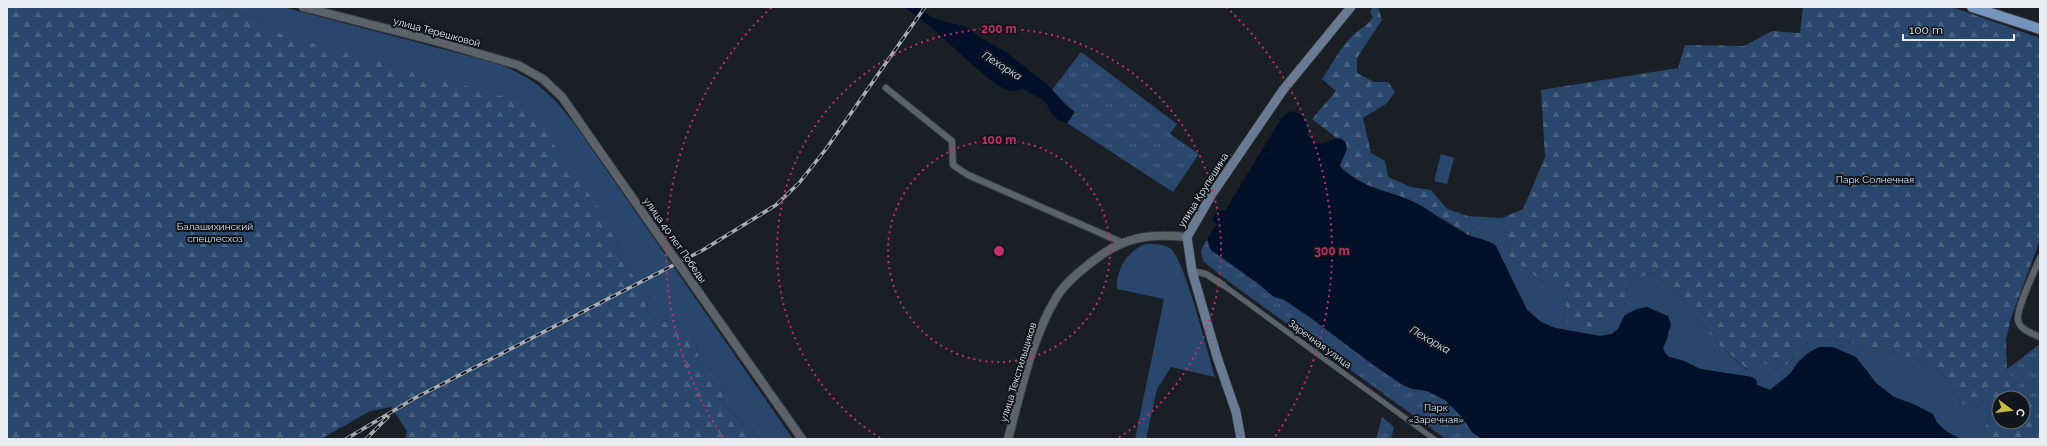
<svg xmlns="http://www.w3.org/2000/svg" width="2047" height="446" font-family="Raleway,sans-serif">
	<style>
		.grass { fill: #29476c }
		.forest { fill: url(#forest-firs); fill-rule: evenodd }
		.park { fill: url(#park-tufts) }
		.water { fill: #001029 }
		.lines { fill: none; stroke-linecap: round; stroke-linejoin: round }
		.pedestrian-casing { stroke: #373b41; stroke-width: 6 }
		.minor-casing { stroke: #373b41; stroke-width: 8 }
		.tertiary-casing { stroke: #373b41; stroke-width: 10 }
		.secondary-casing { stroke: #373b41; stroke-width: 10 }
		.primary-casing { stroke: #373b41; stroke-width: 12 }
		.pedestrian { stroke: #5c626a; stroke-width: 5 }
		.minor { stroke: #5c626a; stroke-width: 6 }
		.tertiary { stroke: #5c626a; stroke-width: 8 }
		.secondary { stroke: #687b93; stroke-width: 9 }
		.primary { stroke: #7494bd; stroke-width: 10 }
		.rail-casing { stroke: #aaaeb4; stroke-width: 3.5 }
		.rail { stroke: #11161c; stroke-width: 2; stroke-dasharray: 6; stroke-linecap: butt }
		.tertiary-bridge-casing { stroke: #373b41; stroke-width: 10; stroke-linecap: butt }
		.tertiary-bridge { stroke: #5c626a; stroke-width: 8 }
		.ring { fill: none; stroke: #c62d6a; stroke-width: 2; stroke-dasharray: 2 4 }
		.labels { text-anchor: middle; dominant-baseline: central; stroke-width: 4; stroke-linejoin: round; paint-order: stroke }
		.street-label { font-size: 10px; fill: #e8ecf1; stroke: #11161c }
		.park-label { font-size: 10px; fill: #d3dfef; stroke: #11161c }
		.water-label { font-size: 11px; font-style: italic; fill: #d7e4f4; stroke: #11161c }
		.centre { fill: #c62d6a; stroke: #11161c; stroke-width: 2 }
		.ring-label { font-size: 12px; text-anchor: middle; font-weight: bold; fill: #c62d6a; stroke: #11161c; stroke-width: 4; stroke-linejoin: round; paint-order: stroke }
	</style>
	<defs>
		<pattern id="forest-firs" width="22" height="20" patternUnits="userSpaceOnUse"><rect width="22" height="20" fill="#29476c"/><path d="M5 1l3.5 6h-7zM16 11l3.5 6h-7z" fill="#486281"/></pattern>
		<pattern id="park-tufts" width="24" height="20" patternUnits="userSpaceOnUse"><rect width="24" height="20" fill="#29476c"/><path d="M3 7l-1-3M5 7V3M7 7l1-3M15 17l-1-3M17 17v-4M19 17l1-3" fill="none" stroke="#486281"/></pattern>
	</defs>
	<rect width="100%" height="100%" fill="#1a1f26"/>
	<path class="grass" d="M216,7H283L495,63C535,77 554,96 578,129L793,439H761L724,405L721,380L699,360L696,342L681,323L655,319L649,316L646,308L649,297L620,258L615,231L270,31L257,18Z
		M1441,154L1454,158L1447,184L1434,181Z
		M1468,216L1502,218L1509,256L1542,281L1569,288L1563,322L1624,305L1630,281L1652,273L1681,296L1719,345L1747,370L1756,359L1775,369C1779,367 1785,366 1789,363C1798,356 1801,344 1813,340C1828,334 1908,356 1926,363C1930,365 1938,370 1941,373C1954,386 1959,420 1983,400H1987L1991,409L1985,430L1987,439H1961L1953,436L1937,423L1932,414L1913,404L1894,397L1876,383L1865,368L1798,362L1790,374L1770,390L1757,385L1756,380L1752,377L1700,369L1684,361L1669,357L1665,353L1663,348L1669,335L1625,315L1618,329L1611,334L1600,336L1555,328L1541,322L1527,310L1517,289L1468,235L1473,228Z
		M1146,244C1154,244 1163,244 1170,248C1185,259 1208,355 1215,377L1171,367L1157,389L1146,439H1135L1164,299L1117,289C1116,269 1127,251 1146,244Z"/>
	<path class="forest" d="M7,7H216L257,18L270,31L519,101L541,126L615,231L620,258L649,297L646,308L649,316L655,319L681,323L696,342L699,360L721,380L724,405L761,439H405L407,431L391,407L370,411L321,439H7Z
		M1378,7L1382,20L1357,58V73L1374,82H1388L1395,92L1386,104L1363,118L1371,153L1385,161L1388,177L1411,187L1431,190L1447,209L1468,216L1473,228L1468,235C1459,229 1449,222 1439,217C1413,203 1359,187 1340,166L1341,160L1347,150L1343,140L1338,139L1312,119L1336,91L1322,79C1331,65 1340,50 1350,38C1358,29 1367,27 1373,17L1370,13L1372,8Z
		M1803,7H1952L2040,38V240L2011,318L2006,340L2007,370L2026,395L2040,401V439H1987L1985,430L1991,409L1987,400H1983C1959,420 1954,386 1941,373C1937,370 1930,365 1926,363C1907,356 1828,334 1813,340C1801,344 1798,356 1789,363C1785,366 1779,367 1775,369L1756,359L1748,370L1719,345L1681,296L1652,273L1630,281L1624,305L1604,329L1563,322L1569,288L1542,281L1509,256L1502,218L1523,209L1545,157L1541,90L1678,68L1685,45L1744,46L1772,31L1800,33ZM1999,398H2023V422H1999Z"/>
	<path class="park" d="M1081,52L1177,124L1170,134L1199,154L1173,192L1067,123L1074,112L1052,90Z
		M1207,239L1211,250L1259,284L1274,297L1283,299L1311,318L1372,364L1403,385L1413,389L1427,391L1445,400L1463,418L1472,432L1482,439H1446L1228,281L1203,261L1201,251Z
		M2040,344V401L2026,395L2006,370Z
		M1382,417L1394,427L1391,439H1376Z"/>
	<path class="water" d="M903,7H919L933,18L967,27L978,36L1007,53L1049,86L1063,103L1075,112L1067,123L1058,120L1050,112L1046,102L1022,88C1019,90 1016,92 1011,91C993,88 945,38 928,25C920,18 912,13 903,7Z
		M1291,111C1305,114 1309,122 1307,135C1321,155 1333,133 1343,140C1352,146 1341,159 1340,166C1358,188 1390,190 1414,202C1433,211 1449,227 1468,235C1478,239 1488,239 1496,246L1527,310L1541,322L1555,328L1600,336L1612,334L1618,329L1625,315L1637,309L1647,307L1668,316L1671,325L1663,348L1665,353L1669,357L1684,361L1700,369L1752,377L1756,380L1757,385L1770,390L1790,374L1798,362L1808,353L1819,347H1833L1856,357L1876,383L1894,397L1913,404L1933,414L1937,423L1945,431L1961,439H1482L1472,432L1463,418L1445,400L1427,391L1413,389L1403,385L1372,364L1311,318L1283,299L1274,297L1259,284L1211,250L1207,239L1216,225L1212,219L1218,210L1225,211L1282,117Z"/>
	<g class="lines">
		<defs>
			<path id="pedestrian" d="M1223,285L1434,439"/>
			<path id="minor" d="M886,88L952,141L953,165L968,175L1121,242
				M2040,258C2035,270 2016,309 2018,320C2020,330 2032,333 2040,337
				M1192,271L1206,274L1223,285"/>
			<path id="tertiary" d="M303,7L439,42L518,65L543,79L562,97L668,249
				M688,277L802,439
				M1008,439C1021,392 1031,340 1056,298C1065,283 1079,272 1093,261C1123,237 1149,233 1187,237"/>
			<path id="secondary" d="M1241,439L1236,412L1217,357L1192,271L1187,237L1212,194L1283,90L1351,7"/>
			<path id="primary" d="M1972,7L2040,29"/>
		</defs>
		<use href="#pedestrian" class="pedestrian-casing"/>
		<use href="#minor" class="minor-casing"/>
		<use href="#tertiary" class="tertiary-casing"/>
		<use href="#secondary" class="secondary-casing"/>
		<use href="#primary" class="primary-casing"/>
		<use href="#pedestrian" class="pedestrian"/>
		<use href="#minor" class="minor"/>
		<use href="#tertiary" class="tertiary"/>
		<use href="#secondary" class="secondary"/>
		<use href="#primary" class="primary"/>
		<defs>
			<path id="rail" d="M346,439L415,398L703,250L776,205L799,183L826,149L925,7
				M366,439L388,417"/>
		</defs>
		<use href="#rail" class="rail-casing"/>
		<use href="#rail" class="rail"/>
		<defs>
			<path id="tertiary-bridge" d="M668,249L688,277"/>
		</defs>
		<use href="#tertiary-bridge" class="tertiary-bridge-casing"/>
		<use href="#tertiary-bridge" class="tertiary-bridge"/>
	</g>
	<g class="ring">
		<circle cx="999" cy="251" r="111"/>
		<path d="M880 438A222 222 0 1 1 1118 438"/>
		<path d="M723 437A333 333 0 0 1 772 7M1226 7A333 333 0 0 1 1275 437"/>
	</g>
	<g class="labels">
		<g class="street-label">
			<text transform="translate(437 32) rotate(15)">улица Терешковой</text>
			<text transform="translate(1203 190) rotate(-58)">улица Крупешина</text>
			<text transform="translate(675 240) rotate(55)">улица 40 лет Победы</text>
			<text transform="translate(1320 344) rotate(36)">Заречная улица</text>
			<text transform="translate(1018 372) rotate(-73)">улица Текстильщиков</text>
		</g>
		<g class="park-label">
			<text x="1875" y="179">Парк Солнечная</text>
			<text x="215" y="226">Балашихинский<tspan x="215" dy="12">спецлесхоз</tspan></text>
			<text x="1436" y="407">Парк<tspan x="1436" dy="12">«Заречная»</tspan></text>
		</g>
		<g class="water-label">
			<text transform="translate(1002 66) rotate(32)">Пехорка</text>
			<text transform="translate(1430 340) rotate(30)">Пехорка</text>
		</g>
	</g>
	<circle cx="999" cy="251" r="6" class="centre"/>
	<g class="ring-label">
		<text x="999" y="33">200 m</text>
		<text x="999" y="144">100 m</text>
		<text x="1332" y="255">300 m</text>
	</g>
	<rect width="2047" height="446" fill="none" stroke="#e8ecf1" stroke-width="16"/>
	<g transform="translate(2011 410) rotate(105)"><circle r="19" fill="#11161c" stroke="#676c71"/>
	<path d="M0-3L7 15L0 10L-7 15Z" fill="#c6bc3c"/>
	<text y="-6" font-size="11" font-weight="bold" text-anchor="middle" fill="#e8ecf1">С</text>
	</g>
	<path d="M1903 34v6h111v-6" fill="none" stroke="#e8ecf1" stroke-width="2"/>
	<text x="1909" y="34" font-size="12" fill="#e8ecf1" stroke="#11161c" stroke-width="3" paint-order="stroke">100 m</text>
</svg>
